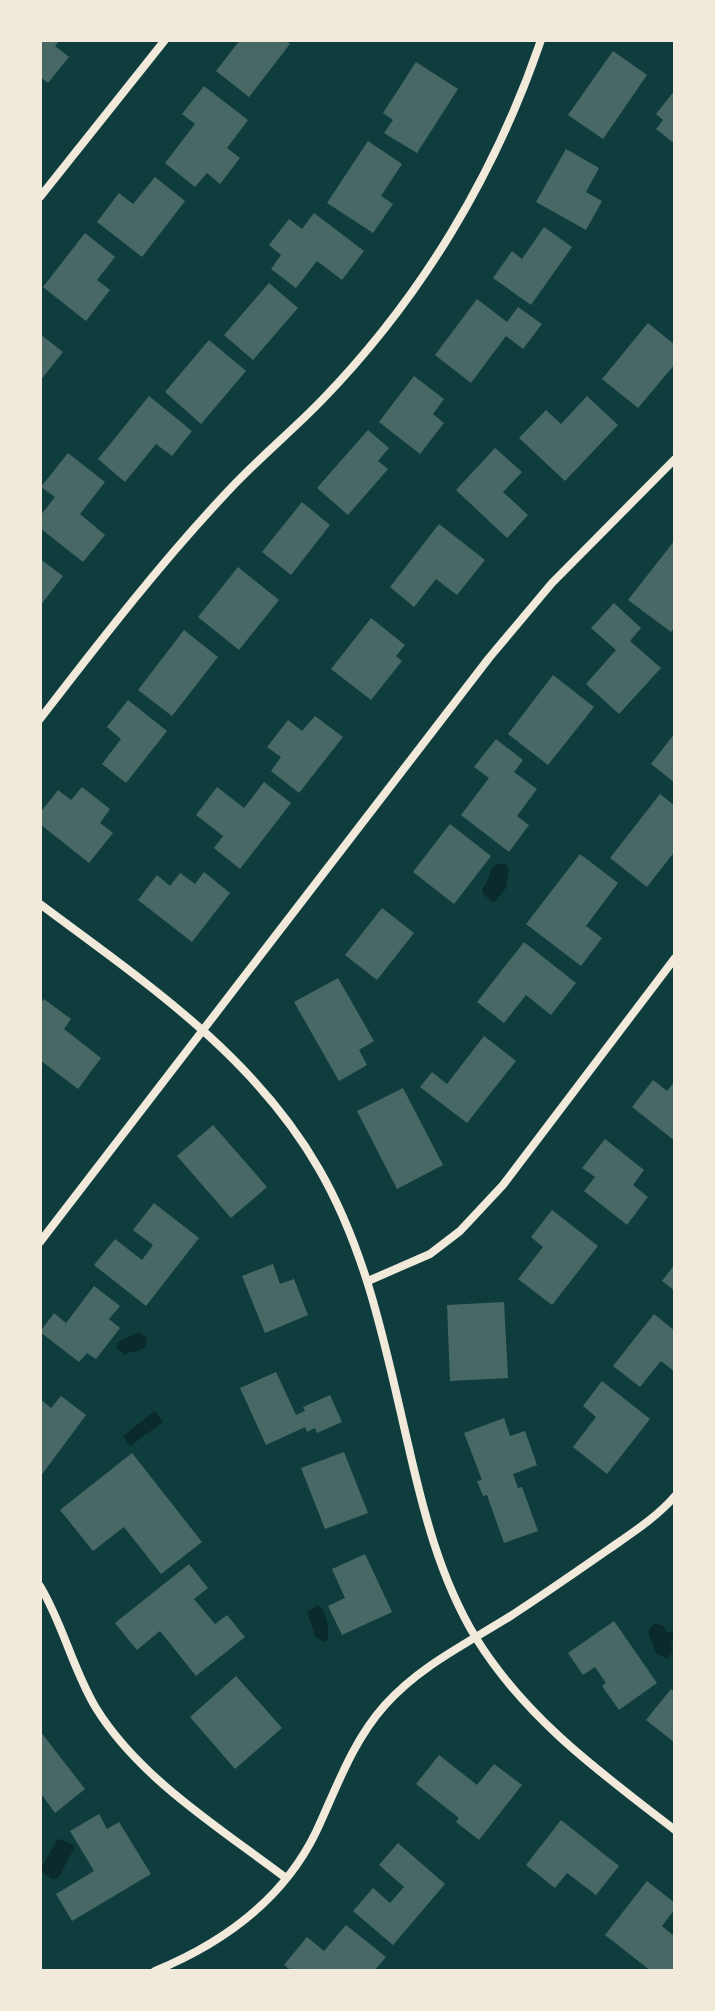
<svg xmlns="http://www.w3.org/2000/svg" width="715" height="2011" font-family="'Work Sans',sans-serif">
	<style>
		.water { fill: #0a2a2b }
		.building { fill: #486865 }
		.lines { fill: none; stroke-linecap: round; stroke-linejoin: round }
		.minor { stroke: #f1e9da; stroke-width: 8 }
	</style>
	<rect width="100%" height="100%" fill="#0f3d3e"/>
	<path class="water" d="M496,864H506L509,869L506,888L494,903L483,894L482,889C490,881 489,868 496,864Z
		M137,1333H141L147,1338C147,1350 138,1352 128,1352L126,1355L117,1348L118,1342Z
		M155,1411L163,1422L130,1446L123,1436Z
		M318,1605C328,1614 330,1630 327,1640L323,1642L315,1636L307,1612Z
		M654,1623L664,1626L667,1632L675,1631V1638L671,1641L673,1652L667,1659L656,1653L648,1632Z
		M61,1839L74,1846V1849L58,1878L52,1879L42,1872L41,1868L57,1840Z"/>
	<path class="building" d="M40,40H60L55,46L69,57L48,83L40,77Z
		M240,40H285L290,44L249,97L216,71Z
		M613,51L647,75L603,139L568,115Z
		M416,62L458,89L417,153L384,133L393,120L383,113Z
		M204,86L248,120L227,148L240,158L220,184L207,173L195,187L165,163L195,124L182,114Z
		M675,90V144L656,129L663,120L656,114Z
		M368,141L402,164L381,196L393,204L373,233L327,203Z
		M566,149L599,168L586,192L602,201L586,230L536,202Z
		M155,177L185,201L142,257L97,222L119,193L133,204Z
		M314,213L364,251L342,280L317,261L296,288L271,269L281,255L269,245L289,219L302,229Z
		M544,227L572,247L531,305L493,278L512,251L522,259Z
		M85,233L115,257L97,280L110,290L86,321L43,287Z
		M269,283L298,308L253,360L224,335Z
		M477,299L507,322L518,307L542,324L523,349L506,336L471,383L435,355Z
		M648,323L675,345V364L638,408L602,379Z
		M40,334L63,352L40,381Z
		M209,340L246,371L201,424L165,392Z
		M414,376L444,399L433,414L444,423L420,454L379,422Z
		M149,396L192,431L172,456L156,444L125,482L98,459Z
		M587,396L618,425L565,481L519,438L546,410L561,424Z
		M368,430L389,448L378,461L388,469L348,515L317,488Z
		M495,448L522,472L503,492L528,515L507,538L456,490Z
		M68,453L105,482L80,514L105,535L83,562L40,528V516L55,497L41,487Z
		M302,502L330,525L291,575L262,552Z
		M439,524L485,560L457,595L436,579L414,607L390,587Z
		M675,540V627L671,632L628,600Z
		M40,559L63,576L40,606Z
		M238,567L279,600L239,650L198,617Z
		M614,603L641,628L630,641L661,668L619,714L586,684L616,650L591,628Z
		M371,618L405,645L396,656L402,661L371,700L331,669Z
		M184,630L218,657L172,716L138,690Z
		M553,675L594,707L548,765L508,734Z
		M128,700L167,731L126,783L102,764L121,739L107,727Z
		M315,716L343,737L299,793L271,771L281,757L267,747L288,720L302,731Z
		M675,733V783L651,764Z
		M496,739L523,760L514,772L537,789L517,816L529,825L509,852L461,815L489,778L474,767Z
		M264,782L291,803L240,869L214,848L223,836L196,815L217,787L244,808Z
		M82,787L110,809L100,823L113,833L89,863L40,824V813L58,790L71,800Z
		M660,794L675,806V851L647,887L610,858Z
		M450,824L491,856L454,904L413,872Z
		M580,854L618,883L586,926L602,938L581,966L526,924Z
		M204,872L230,893L192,942L138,900L157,875L170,886L180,873L195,884Z
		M382,908L414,933L377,980L345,955Z
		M524,942L576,983L551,1015L526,995L504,1023L477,1002Z
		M338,978L374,1041L359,1050L367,1065L339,1081L294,1002Z
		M44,999L71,1019L64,1029L101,1058L78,1089L40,1060V1004Z
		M484,1036L516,1061L467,1123L420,1087L432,1072L447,1084Z
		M653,1080L667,1091L675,1081V1141L632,1107Z
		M403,1088L443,1165L397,1189L357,1111Z
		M213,1125L267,1187L231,1218L177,1156Z
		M605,1139L644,1170L633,1185L648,1197L627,1225L584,1191L595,1177L582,1168Z
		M154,1203L199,1238L146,1306L94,1265L115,1239L142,1260L153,1245L133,1230Z
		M552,1210L598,1246L552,1305L518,1279L543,1247L531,1237Z
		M273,1264L280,1284L294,1279L308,1315L265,1333L242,1276Z
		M675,1264V1291L662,1281Z
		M94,1286L120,1306L109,1319L120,1328L96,1359L87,1353L79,1362L40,1332L54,1313L66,1323Z
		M504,1302L508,1378L450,1381L447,1305Z
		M654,1314L675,1331V1372L661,1361L640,1387L613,1366Z
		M276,1372L296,1415L305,1411L303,1407L330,1395L342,1422L317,1433L315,1428L307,1432L305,1427L266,1445L240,1388Z
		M602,1381L650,1419L607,1474L573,1447L596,1417L583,1406Z
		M61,1396L86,1415L40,1477V1399L51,1408Z
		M504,1418L510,1436L525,1431L537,1465L513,1474L518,1488L522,1487L538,1531L504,1543L487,1495L483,1496L477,1481L482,1480L464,1433Z
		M344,1452L368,1513L325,1529L301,1468Z
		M132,1453L202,1542L161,1574L124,1527L93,1551L60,1510Z
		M365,1554L392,1612L342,1635L328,1606L345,1598L332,1569Z
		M189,1564L208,1588L194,1599L215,1624L227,1615L245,1637L196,1676L160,1631L137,1650L115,1623Z
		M614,1621L657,1683L619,1710L602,1686L606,1683L595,1667L583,1675L568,1653Z
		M236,1676L282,1728L235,1769L190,1717Z
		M671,1689L675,1692V1743L646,1720Z
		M40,1731L85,1789L55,1813L42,1795L40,1797Z
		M439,1755L477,1785L494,1764L522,1785L479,1840L456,1822L459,1818L416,1784Z
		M99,1814L107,1829L119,1822L151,1874L72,1921L56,1894L94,1871L70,1831Z
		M561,1820L619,1866L596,1895L567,1873L555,1888L526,1865Z
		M398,1843L445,1884L393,1945L353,1911L373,1888L390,1903L404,1887L379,1865Z
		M647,1881L675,1903V1909L662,1926L675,1937V1971H651L605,1935Z
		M346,1925L386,1957L374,1971H292L284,1965L307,1937L324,1951Z"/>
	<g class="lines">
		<path class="minor" d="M40,197L165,40
			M40,719C101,640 161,562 230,489C259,458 292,431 322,400C421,298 495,175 541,40
			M40,904C143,981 253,1054 319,1169C368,1254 386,1350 408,1444C423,1510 440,1579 476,1638C526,1719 601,1773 675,1830
			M40,1242L489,658L552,583L675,459
			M368,1281L430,1254L460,1231L503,1185L675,958
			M40,1586C63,1624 73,1670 96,1708C139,1778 221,1829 286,1878
			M155,1971C223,1943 283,1900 316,1832C337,1787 352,1742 385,1705C420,1666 466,1644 509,1617C543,1595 576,1572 609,1549C632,1533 657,1517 675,1496"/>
	</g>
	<rect width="715" height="2011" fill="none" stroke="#f1e9da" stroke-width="84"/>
</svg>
